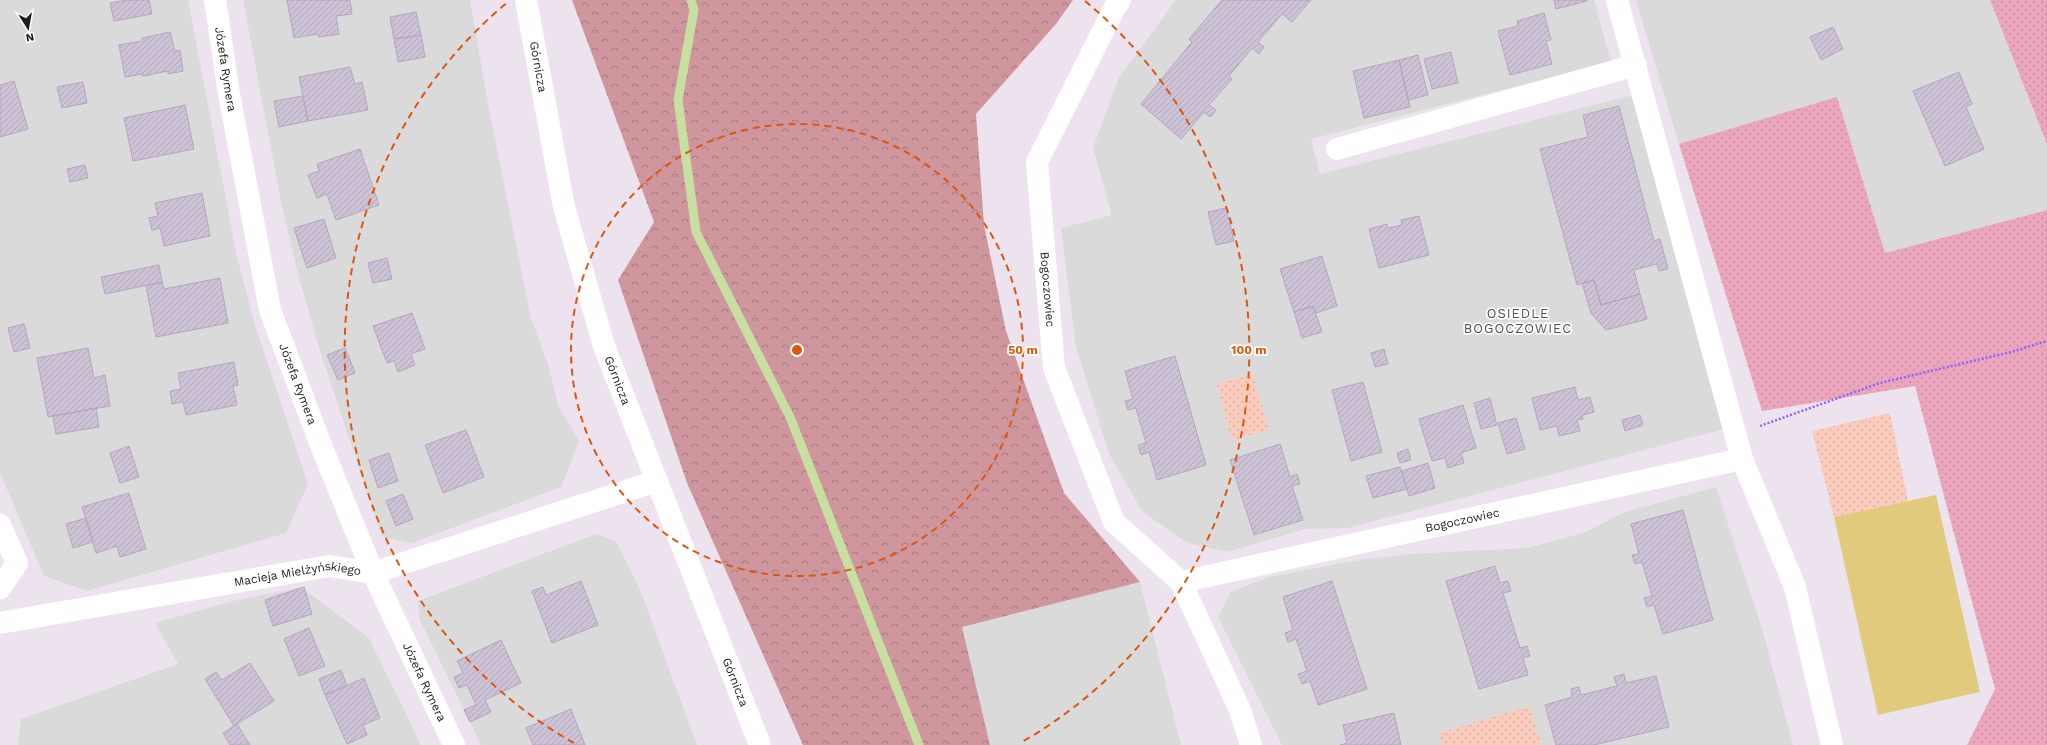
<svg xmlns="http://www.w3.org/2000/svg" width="2047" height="745" font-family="'Work Sans',sans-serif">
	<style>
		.residential { fill: #dadadb }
		.grass { fill: url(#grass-dots) }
		.forest { fill: url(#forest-crowns) }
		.park { fill: url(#park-dots) }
		.pitch { fill: #e2ca7d }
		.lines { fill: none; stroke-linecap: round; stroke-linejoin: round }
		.stream { stroke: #c7dfa1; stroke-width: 9 }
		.building { fill: url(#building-hatch); stroke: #b5a4c1 }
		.path { stroke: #8c63ff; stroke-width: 2.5; stroke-dasharray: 2 2; stroke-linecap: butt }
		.minor { stroke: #fff; stroke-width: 22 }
		.ring { fill: none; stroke: #de560d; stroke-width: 2; stroke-dasharray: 7 5 }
		.labels { text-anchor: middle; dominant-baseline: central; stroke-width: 3.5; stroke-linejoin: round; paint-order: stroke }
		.street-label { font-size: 12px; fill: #1d1d1d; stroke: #fff }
		.neighbourhood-label { font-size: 13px; letter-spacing: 1px; fill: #505050; stroke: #fff }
		.centre { fill: #de560d; stroke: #fff; stroke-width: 2 }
		.ring-label { font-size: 12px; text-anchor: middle; font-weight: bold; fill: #de560d; stroke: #fff; stroke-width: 3.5; stroke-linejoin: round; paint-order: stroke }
	</style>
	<defs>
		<pattern id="grass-dots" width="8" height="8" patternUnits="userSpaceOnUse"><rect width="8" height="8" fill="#eba6bd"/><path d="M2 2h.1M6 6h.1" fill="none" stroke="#c98ea2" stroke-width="1.8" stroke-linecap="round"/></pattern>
		<pattern id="forest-crowns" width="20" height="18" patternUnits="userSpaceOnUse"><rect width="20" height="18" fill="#d0969e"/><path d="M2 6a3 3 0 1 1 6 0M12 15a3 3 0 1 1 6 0" fill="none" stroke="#a87a80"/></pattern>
		<pattern id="park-dots" width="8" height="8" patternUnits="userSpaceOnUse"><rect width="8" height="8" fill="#fbccbd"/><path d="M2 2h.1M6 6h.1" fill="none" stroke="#d7afa2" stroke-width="1.8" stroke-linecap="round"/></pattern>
		<pattern id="building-hatch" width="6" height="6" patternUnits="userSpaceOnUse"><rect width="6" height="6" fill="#cec3d6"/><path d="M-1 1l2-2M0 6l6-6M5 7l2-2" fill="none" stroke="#b0a7b7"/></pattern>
	</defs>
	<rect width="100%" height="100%" fill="#ede3ef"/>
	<path class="residential" d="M0,0H188L237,257L255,325L308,484L286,533L87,591L44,576L0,473Z
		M243,0H470L488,103L531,318L548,364L558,405L579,441L561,487L412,543L382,537L320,351L298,274L281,202Z
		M1176,0H1594L1611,62L1311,139L1320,174L1633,95L1724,429L1348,528L1305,529L1228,552L1187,543L1142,511L1109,454L1076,347L1061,228L1112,215L1093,148L1119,77Z
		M1636,0H1990L2047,144V210L1885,253L1837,98L1679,144Z
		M1716,487L1763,632L1793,745H1282L1218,617L1231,592L1269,577L1364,559L1411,554L1528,548L1586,532L1625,512Z
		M596,534L616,541L641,592L697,745H481L420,620L418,601Z
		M1140,582L1181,745H990L962,627Z
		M301,587L369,638L421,745H18L21,719L178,664L155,623L233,601Z"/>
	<path class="grass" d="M1990,0H2047V144Z
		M1837,97L1885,253L2047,210V745H1967L1995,689L1915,386L1762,411L1679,144Z"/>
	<path class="forest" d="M572,0H1073L1056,24L976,114L984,225L1006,331L1064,493L1140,582L962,627L990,745H803L687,483L618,280L654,222Z"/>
	<path class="park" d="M1253,374L1268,429L1232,441L1217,384Z
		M1890,413L1908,501L1834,517L1812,431Z
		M1529,706L1541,745H1442L1439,733Z"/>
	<path class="pitch" d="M1936,495L1980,692L1878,715L1834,517Z"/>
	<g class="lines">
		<path class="stream" d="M691,0L694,10L678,100L696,232L790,417L919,745"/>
	</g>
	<path class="building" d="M127,0H149L152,14L114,21L110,3Z
		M287,0H350L352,14L336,16L339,34L319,37L318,34L294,38Z
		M1222,0H1311L1292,22L1282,14L1258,42L1264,47L1259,54L1252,48L1229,76L1232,79L1209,105L1216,110L1210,117L1204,112L1181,139L1141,104L1192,42L1189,39Z
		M1554,0H1587V1L1556,9Z
		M416,12L421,35L394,39L390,17Z
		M1544,13L1551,40L1546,41L1552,64L1510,75L1498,31L1518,26L1517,21Z
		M1833,27L1843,49L1821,60L1810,37Z
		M170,32L175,51L180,50L183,71L168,74V71L143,76L142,74L125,77L119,45L142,41V38Z
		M421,35L425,57L398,62L394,39Z
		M1451,52L1458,83L1432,89L1424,59Z
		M1418,55L1428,95L1408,100L1399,60Z
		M1399,60L1410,107L1364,118L1353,71Z
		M350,67L355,84L362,82L368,110L308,121L299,77Z
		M1959,72L1972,104L1966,107L1984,149L1945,166L1913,91Z
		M14,81L28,129L0,137V85Z
		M83,82L87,103L62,108L57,87Z
		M303,96L308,121L279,127L274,101Z
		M185,105L194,149L133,161L124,118Z
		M1619,106L1654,241L1660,239L1668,269L1659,271L1657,264L1634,270L1640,294L1601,305L1594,280L1577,285L1540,149L1588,137L1583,115Z
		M360,149L379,205L336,220L327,194L317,198L308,175L319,171L317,164Z
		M85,165L88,178L70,182L67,169Z
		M202,193L210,236L164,246L160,228L152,230L149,218L158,216L155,203Z
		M1226,208L1234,241L1216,245L1208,212Z
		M1419,216L1429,255L1379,268L1369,229L1387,224L1388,228L1402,225L1401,220Z
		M324,219L336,258L307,268L294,228Z
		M1322,256L1337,306L1316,313L1313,306L1294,312L1280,269Z
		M387,258L392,279L373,283L368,263Z
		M159,265L162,282L105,294L101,277Z
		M220,278L228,323L156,337L146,286L162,282L164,289Z
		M1594,280L1601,305L1640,294L1647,319L1606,330L1591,313L1582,283Z
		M1313,306L1322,332L1302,338L1294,312Z
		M412,313L425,349L411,354L415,365L398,372L394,361L387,363L373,326Z
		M24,324L30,348L14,352L8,328Z
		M88,348L94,378L105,375L110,406L48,417L37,358Z
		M345,348L355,373L338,380L327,355Z
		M1384,349L1388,364L1375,367L1371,353Z
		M1175,356L1206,465L1157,480L1149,452L1141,455L1138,445L1146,443L1136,408L1128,410L1125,401L1133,399L1125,371Z
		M234,362L238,385L233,386L237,405L186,415L183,402L172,404L170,391L181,389L178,373Z
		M1363,382L1382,452L1351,461L1332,390Z
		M1575,387L1578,400L1590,397L1594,412L1582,415L1583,419L1577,420L1580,431L1559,436L1557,426L1540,430L1532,398Z
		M1490,398L1497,425L1481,429L1474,403Z
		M1463,405L1476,448L1461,453L1464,463L1448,468L1445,458L1432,461L1419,419Z
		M96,408L99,427L56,434L53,416Z
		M1640,415L1643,425L1625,431L1622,420Z
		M1516,418L1525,449L1507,454L1498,423Z
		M466,430L484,477L443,493L425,445Z
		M1280,444L1290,477L1297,474L1300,484L1292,486L1303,520L1254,535L1230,460Z
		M129,446L139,477L120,483L110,453Z
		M1408,449L1411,460L1400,463L1397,453Z
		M389,453L398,481L378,488L369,460Z
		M1428,463L1435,488L1409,496L1402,471Z
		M1400,467L1407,489L1373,498L1366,476Z
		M129,493L146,549L120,557L117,546L96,553L82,507Z
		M403,494L413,519L396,526L386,501Z
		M1683,510L1713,620L1663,634L1654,605L1647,607L1644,598L1652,596L1642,562L1635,564L1632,555L1639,554L1631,524Z
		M86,518L93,542L73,548L66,524Z
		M1495,566L1500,583L1508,581L1511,591L1503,593L1520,648L1527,646L1530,656L1523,658L1528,675L1479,689L1446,581Z
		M581,581L598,625L552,643L532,591L543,587L546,595Z
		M1332,581L1367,689L1318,705L1310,681L1302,684L1298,674L1307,671L1296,639L1288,642L1285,633L1293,630L1283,597Z
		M304,587L312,614L273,626L265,600Z
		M309,628L325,666L299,676L284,639Z
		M501,640L521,683L485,700L491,712L470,722L464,710L476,705L467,685L459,688L454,677L463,673L457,661Z
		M250,663L274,701L234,726L205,679L216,672L222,680Z
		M341,670L347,686L325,695L319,679Z
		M1624,674L1626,683L1656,676L1669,727L1594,745H1556L1545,705L1572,697L1571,689L1579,687L1581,695L1617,686L1614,677Z
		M364,678L380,718L363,725L367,735L347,744L325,695Z
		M571,709L585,745H533L526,728Z
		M1394,713L1401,745H1340L1347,743L1343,725Z
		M237,724L250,745H230L223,733Z"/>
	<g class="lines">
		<path class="path" d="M1760,426L1880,383L2011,352L2047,341"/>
		<g class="minor">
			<path id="s1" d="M215,0L229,94L270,310L322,448L373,573L454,745"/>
			<path id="s2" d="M526,0L564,207L604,346L760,745"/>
			<path id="s3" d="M1120,0L1115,7L1037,162L1054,368L1114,522L1181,582L1240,710L1251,745"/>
			<path d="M1617,0L1742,459L1795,587L1832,745"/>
			<path d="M1337,149L1636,65"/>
			<path d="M0,525L17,563L0,588"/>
			<path id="s4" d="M1181,582L1742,459"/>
			<path id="s5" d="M0,623L329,566L373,573L657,481"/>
		</g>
	</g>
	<g class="ring">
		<circle cx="797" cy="350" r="226"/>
		<path d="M574 743A452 452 0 0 1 509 1M1085 1A452 452 0 0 1 1020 743"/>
	</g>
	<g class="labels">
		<g class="street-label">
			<text stroke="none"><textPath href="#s2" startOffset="68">Górnicza</textPath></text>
			<text stroke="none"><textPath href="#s1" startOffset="70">Józefa Rymera</textPath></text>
			<text stroke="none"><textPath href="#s3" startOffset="310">Bogoczowiec</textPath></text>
			<text stroke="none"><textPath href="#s2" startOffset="392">Górnicza</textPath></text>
			<text stroke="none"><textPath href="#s1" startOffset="394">Józefa Rymera</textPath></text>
			<text stroke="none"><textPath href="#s4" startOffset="288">Bogoczowiec</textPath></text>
			<text stroke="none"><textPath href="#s5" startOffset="302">Macieja Mielżyńskiego</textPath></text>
			<text stroke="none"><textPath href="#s1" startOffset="718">Józefa Rymera</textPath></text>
			<text stroke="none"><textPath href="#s2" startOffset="716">Górnicza</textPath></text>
		</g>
		<g class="neighbourhood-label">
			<text x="1518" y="313">OSIEDLE<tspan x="1518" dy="15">BOGOCZOWIEC</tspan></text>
		</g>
	</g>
	<circle cx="797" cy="350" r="6" class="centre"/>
	<g class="ring-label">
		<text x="1023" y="354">50 m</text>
		<text x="1249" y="354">100 m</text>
	</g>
	<g transform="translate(28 28) rotate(169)" stroke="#ffffff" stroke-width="3" paint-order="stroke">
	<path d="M0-3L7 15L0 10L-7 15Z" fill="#1d1d1d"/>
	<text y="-6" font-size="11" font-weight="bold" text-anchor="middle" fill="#1d1d1d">N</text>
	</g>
</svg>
